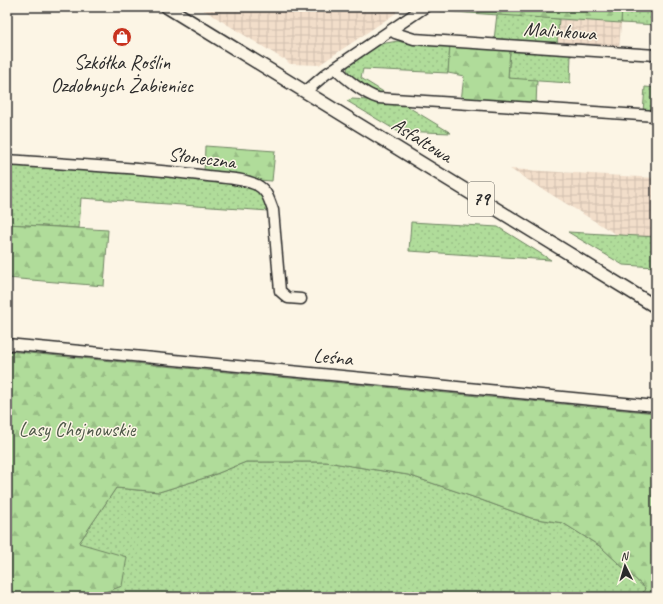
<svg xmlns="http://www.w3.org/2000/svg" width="663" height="604" font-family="Caveat,sans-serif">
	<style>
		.industrial { fill: url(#industrial-grid) }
		.grass { fill: url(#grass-dots); stroke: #6e8462 }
		.forest { fill: url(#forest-firs); stroke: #6e8462 }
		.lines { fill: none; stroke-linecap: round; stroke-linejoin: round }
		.minor-casing { stroke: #2b2b2b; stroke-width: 13 }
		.major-casing { stroke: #2b2b2b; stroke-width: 15 }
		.minor { stroke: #fcf5e5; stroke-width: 10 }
		.major { stroke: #fcf5e5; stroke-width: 12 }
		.labels { text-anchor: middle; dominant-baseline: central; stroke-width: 3; stroke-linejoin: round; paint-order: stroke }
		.shield { fill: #fcf5e5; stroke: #6a6863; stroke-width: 1 }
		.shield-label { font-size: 19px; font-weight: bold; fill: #2b2b2b }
		.street-label { font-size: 20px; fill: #2b2b2b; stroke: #fcf5e5 }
		.poi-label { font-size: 20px; fill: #2b2b2b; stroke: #fcf5e5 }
		.park-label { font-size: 20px; fill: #4c5747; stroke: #fcf5e5 }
	</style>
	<defs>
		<pattern id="industrial-grid" width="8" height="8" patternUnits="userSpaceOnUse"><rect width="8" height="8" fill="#f2deca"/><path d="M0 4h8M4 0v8" fill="none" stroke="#d0bfae"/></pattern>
		<pattern id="grass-dots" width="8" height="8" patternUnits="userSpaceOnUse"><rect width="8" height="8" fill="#b0dc9a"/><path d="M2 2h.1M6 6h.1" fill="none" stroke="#98bd85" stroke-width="1.8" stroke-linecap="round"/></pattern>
		<pattern id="forest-firs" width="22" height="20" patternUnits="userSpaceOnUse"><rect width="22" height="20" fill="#b0dc9a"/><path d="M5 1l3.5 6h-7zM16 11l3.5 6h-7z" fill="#98bd85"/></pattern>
	</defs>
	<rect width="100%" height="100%" fill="#fcf5e5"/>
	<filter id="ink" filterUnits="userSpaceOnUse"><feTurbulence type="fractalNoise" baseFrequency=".025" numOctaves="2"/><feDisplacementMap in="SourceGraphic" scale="8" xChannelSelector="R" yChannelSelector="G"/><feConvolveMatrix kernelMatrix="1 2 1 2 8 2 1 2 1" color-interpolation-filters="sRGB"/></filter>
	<g filter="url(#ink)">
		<path class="industrial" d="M199,7H399L396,9V13L319,65L290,64L284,58L283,59Z
			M559,19L621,23L619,49L557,44Z
			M510,169L656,178V237L617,235Z"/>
		<path class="grass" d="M435,7H469L468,13L430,10Z
			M622,7H656V25L621,23Z
			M497,14L559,19L557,44L494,40Z
			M398,41L405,43L450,45L448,73L363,69L361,78L390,96L380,95L350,75L347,69L350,62L380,44Z
			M510,50L571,54L570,83L508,79Z
			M645,87L656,88V113L643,112Z
			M352,99L400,102L451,133L397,131L347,101Z
			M7,163L192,176L251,186L261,193L269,211L81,198L79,228L7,224Z
			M411,222L498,227L551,260L409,251Z
			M568,232L656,237V267L623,265Z
			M246,462H326L408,475L473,497L531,518L563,523L601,547L645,588L642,597H91L122,586L79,543L116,488L159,492L211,476Z"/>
		<path class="forest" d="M469,7H622L621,23L468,13Z
			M450,45L510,50L508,78L537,80L536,106L461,101L464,76L448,73Z
			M205,146L275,151L272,181L243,179L204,173Z
			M7,224L108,230L104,286L7,278Z
			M7,351L656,413V597H642L645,588L601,547L563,523L531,518L473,497L408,475L326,462H246L211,476L159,492L116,488L79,543L127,557L122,586L91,597H7Z"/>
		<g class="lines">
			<defs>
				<path id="minor" d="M392,30L395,33L414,39L656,55
					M335,68C345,78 364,94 378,98L656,116
					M305,92L326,74L425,7
					M7,160C74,165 142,167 208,176C224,178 242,178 257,185C267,190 269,200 273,210L280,291L288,298L301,299
					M7,344L656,406"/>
				<path id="major" d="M167,7L656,307"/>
			</defs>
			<use href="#minor" class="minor-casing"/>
			<use href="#major" class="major-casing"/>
			<use href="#minor" class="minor"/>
			<use href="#major" class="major"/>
		</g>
	</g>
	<defs>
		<symbol id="shop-disc" viewBox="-11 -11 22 22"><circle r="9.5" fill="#c8321e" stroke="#fcf5e5"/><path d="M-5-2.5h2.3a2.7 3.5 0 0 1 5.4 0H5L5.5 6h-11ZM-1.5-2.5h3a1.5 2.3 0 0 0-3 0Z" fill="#fff"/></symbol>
	</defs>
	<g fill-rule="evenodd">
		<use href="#shop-disc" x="111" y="26" width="22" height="22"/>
	</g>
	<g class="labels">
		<rect class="shield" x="468" y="182" width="26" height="34" rx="3"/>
		<g class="shield-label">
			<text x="481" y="199">79</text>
		</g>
		<g class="street-label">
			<text transform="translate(560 31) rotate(4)">Malinkowa</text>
			<text transform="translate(422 140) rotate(32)">Asfaltowa</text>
			<text transform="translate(202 158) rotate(7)">Słoneczna</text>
			<text transform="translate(333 357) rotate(6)">Leśna</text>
		</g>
		<g class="poi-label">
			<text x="122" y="62">Szkółka Roślin<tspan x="122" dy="23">Ozdobnych Żabieniec</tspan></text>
		</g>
		<g class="park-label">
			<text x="77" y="429">Lasy Chojnowskie</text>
		</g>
	</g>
	<rect width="663" height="604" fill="none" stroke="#fcf5e5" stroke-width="24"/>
	<rect x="12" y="12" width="639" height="580" fill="none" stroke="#2b2b2b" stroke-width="1.5" filter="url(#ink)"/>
	<g transform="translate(625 566) rotate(355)" stroke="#fcf5e5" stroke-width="3" paint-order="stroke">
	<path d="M0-3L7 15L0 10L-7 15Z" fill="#2b2b2b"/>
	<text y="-6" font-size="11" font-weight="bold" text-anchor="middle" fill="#2b2b2b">N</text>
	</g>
</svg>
